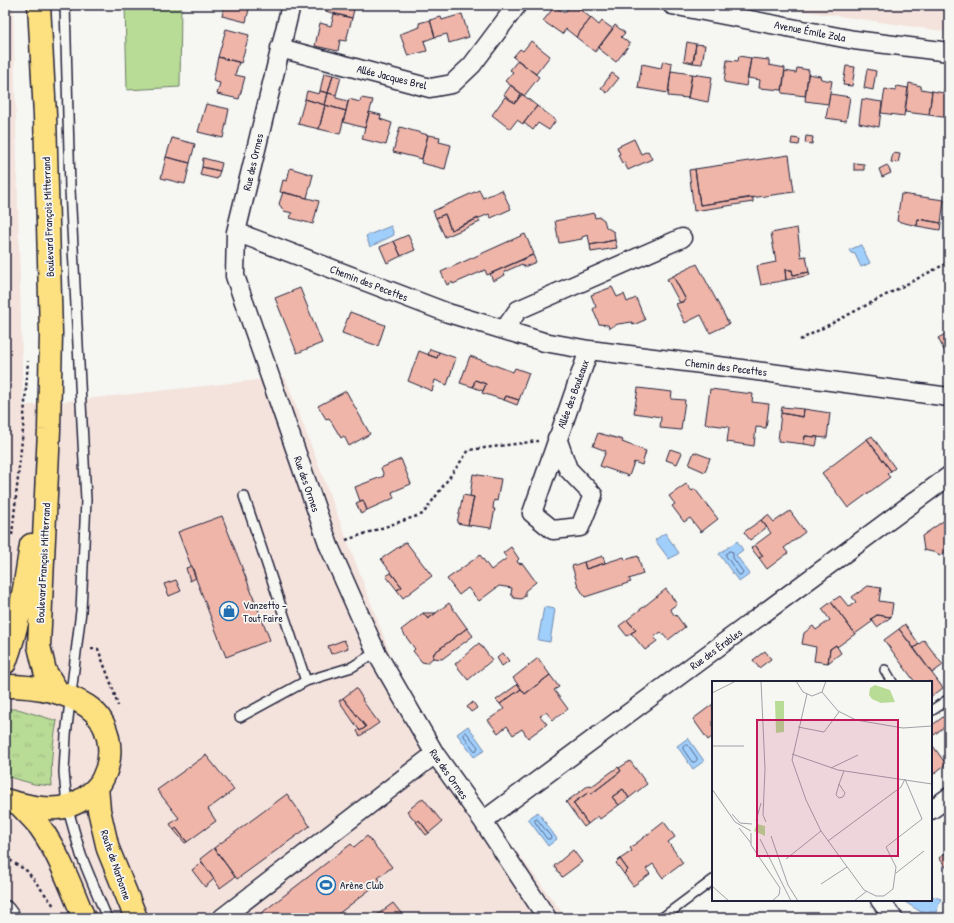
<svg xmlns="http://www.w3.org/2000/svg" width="954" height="923" font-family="'Patrick Hand',sans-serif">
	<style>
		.built { fill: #f4e2dc }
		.grass { fill: url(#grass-tufts); stroke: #6d7e68 }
		.pitch { fill: #b8db96; stroke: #6d7e68 }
		.water { fill: #a1cffc; stroke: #6e8aaf }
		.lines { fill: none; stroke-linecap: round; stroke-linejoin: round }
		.shore { stroke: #556788; stroke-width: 1 }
		.building { fill: #efb5a9; stroke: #22223b }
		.service-casing { stroke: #22223b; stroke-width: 12 }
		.minor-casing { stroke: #22223b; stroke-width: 21 }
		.primary-casing { stroke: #22223b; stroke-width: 25 }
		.path { stroke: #22223b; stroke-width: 2.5; stroke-dasharray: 3 3; stroke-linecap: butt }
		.service { stroke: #f6f6f2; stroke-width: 9 }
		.minor { stroke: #f6f6f2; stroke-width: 18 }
		.primary { stroke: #fde080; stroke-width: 22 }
		.labels { text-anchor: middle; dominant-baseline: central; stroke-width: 3.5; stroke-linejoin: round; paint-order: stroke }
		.street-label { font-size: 11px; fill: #22223b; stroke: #f6f6f2 }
		.poi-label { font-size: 11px; fill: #22223b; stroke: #f6f6f2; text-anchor: start }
		.inset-road { fill: none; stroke: #a1a1a9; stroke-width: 1 }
		.view { fill: #c2185b; fill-opacity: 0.15; stroke: #c2185b; stroke-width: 2 }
		.inset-edge { fill: none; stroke: #22223b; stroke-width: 2 }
	</style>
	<defs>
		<pattern id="grass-tufts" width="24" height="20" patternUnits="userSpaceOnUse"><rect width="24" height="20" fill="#b8db96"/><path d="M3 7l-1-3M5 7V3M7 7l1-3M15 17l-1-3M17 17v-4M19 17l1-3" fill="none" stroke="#9ebc82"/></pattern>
	</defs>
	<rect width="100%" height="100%" fill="#f6f6f2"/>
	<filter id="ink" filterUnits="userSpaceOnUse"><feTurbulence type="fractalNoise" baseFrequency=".025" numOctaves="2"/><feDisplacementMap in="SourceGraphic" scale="8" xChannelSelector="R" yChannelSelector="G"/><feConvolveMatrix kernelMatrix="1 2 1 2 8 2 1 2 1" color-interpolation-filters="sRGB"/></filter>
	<g filter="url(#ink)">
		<path class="built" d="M5,5H13L23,406L285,377L412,711L566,918H5Z
			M774,5H949V32L777,7Z"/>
		<path class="grass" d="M5,709H18L57,721C53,743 50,763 52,786L34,784L5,776Z"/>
		<path class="pitch" d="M125,5H181L180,87L127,90Z"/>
		<path class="water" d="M391,226L394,235L370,247L366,236Z
			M861,245L870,263L861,267L855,254L851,253L849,250Z
			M665,533L679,553L669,559L655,540Z
			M737,541L743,550L736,555L750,574L739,582L719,554Z
			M544,607L555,609L550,642L538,640Z
			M468,726L485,750L474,757L457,734Z
			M688,738L704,761L693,769L677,746Z
			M538,812L557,839L548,846L528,819Z
			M931,896L941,899L936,912H921L905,902L907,900H931Z"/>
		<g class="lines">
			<path class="shore" d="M730,551L733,552V558L743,572L741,575H739L726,556V554Z
				M466,732L478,747L476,751L474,750L464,736V734Z
				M686,745H688L697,758V760L695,762H692L683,749V747Z
				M537,819L551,837L550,839H547L535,822V819Z"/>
		</g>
		<path class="building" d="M225,5H250L246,22L222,16Z
			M327,5H355L352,18L325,11Z
			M571,5H574L591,18L576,37L566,29L562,34L543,21L555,6L564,13Z
			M334,14L352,18L346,41L340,40L338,51L315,46L320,23L331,26Z
			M462,14L469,37L449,43L447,34L435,37L430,20L441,17L442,20Z
			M591,18L599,25L602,21L613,29L595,52L576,37Z
			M430,20L435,37L424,41L427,51L408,56L400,34L420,27L419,23Z
			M615,25L625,33L621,37L630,44L616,62L598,48Z
			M226,29L249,35L241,63L218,57Z
			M531,41L550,56L536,74L513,57L520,49L523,51Z
			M687,42L696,44L693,63L684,61Z
			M696,44L705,45L702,64L693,63Z
			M739,56L751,58L746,86L724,82L727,60L738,61Z
			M218,57L239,62L235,75L245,77L239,99L217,94L220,83L213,81Z
			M751,58L769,60V65L785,68L782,90L759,88L760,80L748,78Z
			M518,60L539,77L524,96L505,81L513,72L510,70Z
			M663,61L672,63L668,93L638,88L642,64L661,68Z
			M846,66L855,67L852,86L843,85Z
			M797,68L809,70L805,96L782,93L785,71L796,73Z
			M867,69L876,71L873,90L864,88Z
			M671,71L692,74L688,98L668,96Z
			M324,73L333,75L328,93L320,91Z
			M612,73L619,78L607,93L601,88Z
			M692,74L712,77L708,102L688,98Z
			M808,74L820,76L821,79L832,81L828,104L805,101Z
			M333,75L341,77L336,95L328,93Z
			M909,83L921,86V89L932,91L929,115L905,112Z
			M511,85L522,94L515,103L504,95Z
			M897,86L908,88L904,116L881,113L885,89L895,91Z
			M944,89H949V118L929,115L932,91L944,93Z
			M307,91L319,94L320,91L328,93L325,105L305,99Z
			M328,93L336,95V98L348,101L346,111L325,105Z
			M522,94L537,106L523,124L517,120L510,129L492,115L505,97L515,103Z
			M830,94L850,97L846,121L826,118Z
			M361,98L373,100L365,128L343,122L349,99L360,102Z
			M305,99L325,105L319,129L298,124Z
			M862,99L882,102L879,127L859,123Z
			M206,104L229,109L223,138L198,132Z
			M325,105L346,111L340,134L319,129Z
			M537,106L556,120L549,130L538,123L533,130L524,123Z
			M369,112L381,115L380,119L392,123L386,145L362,139Z
			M400,127L428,135L422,159L393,152Z
			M428,135L440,137L439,142L451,145L445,169L421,163Z
			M806,136L813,137L812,144L805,143Z
			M172,138L195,144L190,163L166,157Z
			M792,138L800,139L799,145L791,144Z
			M634,139L641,154L648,151L652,159L628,170L624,162L622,163L618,155L620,154L617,147Z
			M893,153L900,154L898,163L891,162Z
			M789,155L794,192L700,205L695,169Z
			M166,157L190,163L185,184L161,178Z
			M203,158L222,163L220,171L202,167Z
			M854,163L864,164V170H854Z
			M887,165L891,173L882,177L879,169Z
			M202,167L220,171L217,179L200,175Z
			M290,168L313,175L307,198L280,192L283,180L287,181Z
			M695,169L700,205L753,197V202L694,211L689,170Z
			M479,190L483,198L502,190L511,209L491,218L489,214L451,230L445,214L436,218L433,211Z
			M283,192L319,201L313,224L290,218L292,213L284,211L279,204Z
			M901,194L944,200L941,223L918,219L917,226L897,221Z
			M594,213L595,218L600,217L604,220L606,227L614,232L615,240L590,245L588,235L582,237V239L559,243L555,221Z
			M445,214L451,230L478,218L480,222L445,237L436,218Z
			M918,219L941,223L940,230L917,226Z
			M797,228L801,257L806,256L809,272L793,275L792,270H785L786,280L761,285L757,266L776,262L771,233Z
			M525,234L534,254L487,275L485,270L453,284L452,282L447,285L441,272Z
			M408,235L415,250L401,256L394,241Z
			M615,240L617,248L591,252L590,245Z
			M394,241L401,256L387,263L380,247Z
			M533,255L536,262L524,267L522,264L504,272L505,275L493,281L490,274Z
			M697,264L729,324L710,333L701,315L685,323L676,304L686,300L673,276Z
			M785,270H792L793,275L809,272L810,275L786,280Z
			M673,276L686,300L680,303L667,279Z
			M612,287L617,297L624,294L627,302L636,298L645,320L633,325L632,322L618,324L609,328L608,325L599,324L593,309L596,307L591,295Z
			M300,288L322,343L297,353L275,298Z
			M350,312L385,325L378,346L342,333Z
			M949,332V360L938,338Z
			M430,349L439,352L437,358L428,355Z
			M419,351L437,358L439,352L456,358L447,385L435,380L432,391L408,381Z
			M470,356L513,372L515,368L529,373L519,400L506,396L504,400L482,393L486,384L475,380L473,387L460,383Z
			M475,380L486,384L483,391L473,387Z
			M638,388L672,392L671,399L685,400L681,430L660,428L661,417L634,413Z
			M710,389L753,394L752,402L769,404L766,428L756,427L754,446L727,442L729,427L705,424Z
			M346,391L370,434L349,446L344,436L341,438L329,418L326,419L318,406Z
			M506,396L519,400L517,405L504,400Z
			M782,407L804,409L803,417L781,413Z
			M804,409L830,413L827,438L805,436L804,444L778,441L781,413L803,417Z
			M598,433L623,440L622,442L646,451L642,465L634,462L629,476L600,466L606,451L593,446Z
			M805,436L818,437L816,446L804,444Z
			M872,436L895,468L891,471L867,439Z
			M867,439L891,471L887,474L890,477L848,508L822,473Z
			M670,449L682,453L677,464L666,460Z
			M694,452L710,458L705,472L689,465Z
			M401,459L411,484L392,492L394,498L367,510L363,500L360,501L355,487L384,476L381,468Z
			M473,474L501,479L497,501L494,500L493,509H495L491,528L468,525L474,497L470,496Z
			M686,484L692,491L695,489L718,519L701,532L690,518L684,522L672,506L675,504L669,496Z
			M463,495L474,497L468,525L457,523Z
			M363,500L367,510L361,514L356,503Z
			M790,511L805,532L784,548L788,553L767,569L759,558L763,556L755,545L771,533L761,520L768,515L774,522Z
			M222,516L270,640L226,657L178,532Z
			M949,517V549L939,556L937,553L924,550L922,536Z
			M761,520L767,527L750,540L744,532Z
			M406,542L432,576L403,598L397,590L402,587L381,559Z
			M755,545L763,556L759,558L751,548Z
			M511,547L519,559L517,561L518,563L523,564L536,582L525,591V596L521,599L514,598L511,594L512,588L499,586L479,601L468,588L459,595L447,579L480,555L491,570L507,558L503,553Z
			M603,556L605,563L586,569L584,562Z
			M638,556L643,574L629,579L631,582L585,597L578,586L572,566L584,562L586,569L624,557L625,560Z
			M192,566L196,578L190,581L186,568Z
			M391,573L402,587L397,590L386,576Z
			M176,580L181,591L169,596L164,584Z
			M868,586L881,588L879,601L893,603L891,617L877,615L871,619L873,621L855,634L831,602L840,596L849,607L856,602L852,597Z
			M666,589L677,604L670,609L675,616L676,615L685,627L668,640L661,632L654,637L657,641L645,650L631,633L636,630L627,620Z
			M831,602L855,634L837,647L836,645L830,649L828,663L814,661L816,647L802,644L804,633L813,626L816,630L830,620L822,609Z
			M449,603L467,628L434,653L433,658L427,663L422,662L413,651L415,649L401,630L423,613L428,619Z
			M423,613H436L428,619Z
			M877,615L891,617L877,627L871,619Z
			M627,620L636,630L627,636L619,626Z
			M905,624L919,644L914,648L899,629Z
			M467,628L473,636L442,659L433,658L434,653Z
			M899,629L943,688L931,697V682H915L884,640Z
			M344,640L348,648L331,654L328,646Z
			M924,640L943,665L932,673L914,648Z
			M479,643L492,660L468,680L455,664Z
			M836,645L841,653L828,663L830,649Z
			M765,651L771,659L759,668L753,660Z
			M503,653L509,661L502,666L497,658Z
			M538,658L550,675L525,694L513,678Z
			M550,675L559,687L554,690L568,709L553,720L546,712L540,716L547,724L528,738L522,729L513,735L507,726L498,733L488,720L504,709L500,704L521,689L525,694Z
			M518,684L521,689L500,704L496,700Z
			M356,688L363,699L362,700L379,723L360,736L357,731L359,729L360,731L366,727L343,698Z
			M343,698L366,727L360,731L339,701Z
			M473,702L477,708L471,712L467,707Z
			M713,704V736L708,740L693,719Z
			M947,714L949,718V723L934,735L931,731V726Z
			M933,746L946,764L931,776V747Z
			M206,755L234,790L208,809L216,821L187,842L176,828L174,830L170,824L179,818L157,790Z
			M630,761L647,784L629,798L623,789L612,797L619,805L600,819L598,816L588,824L573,803L589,792L591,794L621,771L619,768Z
			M618,767L621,771L591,794L589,792L573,803L588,824L584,827L566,802L589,785L592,786Z
			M623,789L629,798L619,805L612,797Z
			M287,794L310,826L237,879L214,848Z
			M423,798L442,822L429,833L419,820L416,822L407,811Z
			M419,820L429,833L426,835L416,822Z
			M664,822L675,837L668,842L683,863L663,878L653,864L646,869L650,874L633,886L624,874L628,870L620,859L632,851L630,848Z
			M176,828L187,842L185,843L174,830Z
			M367,836L392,867L378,878L381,881L333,918H255L351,844L354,847Z
			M214,848L235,877L220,888L200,859Z
			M573,850L582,862L562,877L554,866Z
			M949,850V871L939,858Z
			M620,859L628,870L624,874L616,863Z
			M202,862L214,879L205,887L192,870Z
			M393,903L405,918H373Z"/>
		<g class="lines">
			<defs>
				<path id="service" d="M65,5L70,189L86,500L81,611L66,735L64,772L67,806L81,855L107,918
					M244,496L306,681
					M885,670L892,682
					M931,711L949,699
					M240,717L306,681L352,667L376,652
					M662,918L713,880"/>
				<path id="minor" d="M291,5L236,232L235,276L329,546L376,652L435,754L483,821L547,918
					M672,5L854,40L949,52
					M280,48L430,88L452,84L472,65L517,5
					M236,232L448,313L544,342L589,350L734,368L949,397
					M504,330L518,310L682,238
					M557,438L568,469L593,495L580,527L553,530L532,513L589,350
					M931,810L949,797
					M483,821L949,476
					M880,900L893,918
					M5,910L11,918
					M222,918L435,754"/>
				<path id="primary" d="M39,5L45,115L51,333L49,430L39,646L45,671L58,692
					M5,663C19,625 25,585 31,545
					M5,686C33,686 63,690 87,706C110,721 115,754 103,778C98,790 81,802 68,806C51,812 22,805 5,800
					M97,787L99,810L108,849L136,918
					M19,804C26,812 34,819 40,827C59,854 71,887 84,918"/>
			</defs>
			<use href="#service" class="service-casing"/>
			<use href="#minor" class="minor-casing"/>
			<use href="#primary" class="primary-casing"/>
			<path class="path" d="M800,340L949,262
				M12,535L23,430L28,361
				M346,540L423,514L469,450L538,441
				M91,649H98L112,686L118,706
				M5,857L27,871L55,907"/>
			<use href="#service" class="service"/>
			<use href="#minor" class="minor"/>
			<use href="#primary" class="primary"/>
		</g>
	</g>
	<defs>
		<symbol id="shop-ring" viewBox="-11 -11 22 22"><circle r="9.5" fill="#f6f6f2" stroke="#1f6fb2" stroke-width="1.5"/><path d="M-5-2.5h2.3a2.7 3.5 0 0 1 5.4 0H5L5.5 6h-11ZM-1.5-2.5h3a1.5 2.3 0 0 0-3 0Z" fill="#1f6fb2"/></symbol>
		<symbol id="stadium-ring" viewBox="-11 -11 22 22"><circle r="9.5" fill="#f6f6f2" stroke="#1f6fb2" stroke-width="1.5"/><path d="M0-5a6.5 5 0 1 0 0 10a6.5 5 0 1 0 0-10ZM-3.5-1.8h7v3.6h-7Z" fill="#1f6fb2"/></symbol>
	</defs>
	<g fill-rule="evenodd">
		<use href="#shop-ring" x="218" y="600" width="22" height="22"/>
		<use href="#stadium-ring" x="315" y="874" width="22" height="22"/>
	</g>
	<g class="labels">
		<g class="street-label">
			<text transform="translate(810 31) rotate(11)">Avenue Émile Zola</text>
			<text transform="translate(392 77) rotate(14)">Allée Jacques Brel</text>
			<text transform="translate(253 162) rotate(-77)">Rue des Ormes</text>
			<text transform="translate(48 217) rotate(-92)">Boulevard François Mitterrand</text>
			<text transform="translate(369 283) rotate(21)">Chemin des Pecettes</text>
			<text transform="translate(726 367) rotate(7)">Chemin des Pecettes</text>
			<text transform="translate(573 394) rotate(-70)">Allée des Bouleaux</text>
			<text transform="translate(307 484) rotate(71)">Rue des Ormes</text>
			<text transform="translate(43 563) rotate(-87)">Boulevard François Mitterrand</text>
			<text transform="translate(716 649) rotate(-36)">Rue des Érables</text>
			<text transform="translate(449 774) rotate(55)">Rue des Ormes</text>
			<text transform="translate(116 865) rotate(71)">Route de Narbonne</text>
		</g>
		<g class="poi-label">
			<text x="243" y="605">Vanzetto -<tspan x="243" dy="13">Tout Faire</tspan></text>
			<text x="340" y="885">Arène Club</text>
		</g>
	</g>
	<g transform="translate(712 681)">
		<rect width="220" height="220" fill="#f6f6f2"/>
		<path d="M45,143L53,145V155L42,150Z" fill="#b8db96"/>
		<path d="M163,4L178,9L183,21L169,22L160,18L157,14L158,7ZM63,20H72V51L64,52Z" fill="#b8db96"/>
		<path class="inset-road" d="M49,0L53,88L51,134L54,141M84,0L91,11L100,15L110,11L114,0M110,11L126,30L144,39L191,47L220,45M0,12L24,0M95,13L80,79L94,119L109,150L152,209L164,215H172L181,208L184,186L174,166L210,138L193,98M86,46L112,51L127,31M0,65H32M80,73L126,89L220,103M119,87L146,74M127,103L133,112L131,116L127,117L124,114L127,103L132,90M0,108L23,141L39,150M20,133L28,142L40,143M44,140L49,122M27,147L39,162M39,152V164L68,207L67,214L60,220M59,155L76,204L86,220M48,158L79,220M116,160L189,106L193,98M74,178L109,150M184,192L212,170M109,203L135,186M0,205L17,220M142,220L155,210"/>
		<path class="view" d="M45,39H186V175H45Z"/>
		<rect width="220" height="220" class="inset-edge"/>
	</g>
	<rect width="954" height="923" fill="none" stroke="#f6f6f2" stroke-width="20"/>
	<rect x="10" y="10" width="934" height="903" fill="none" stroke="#22223b" stroke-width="1.5" filter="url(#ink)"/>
</svg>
